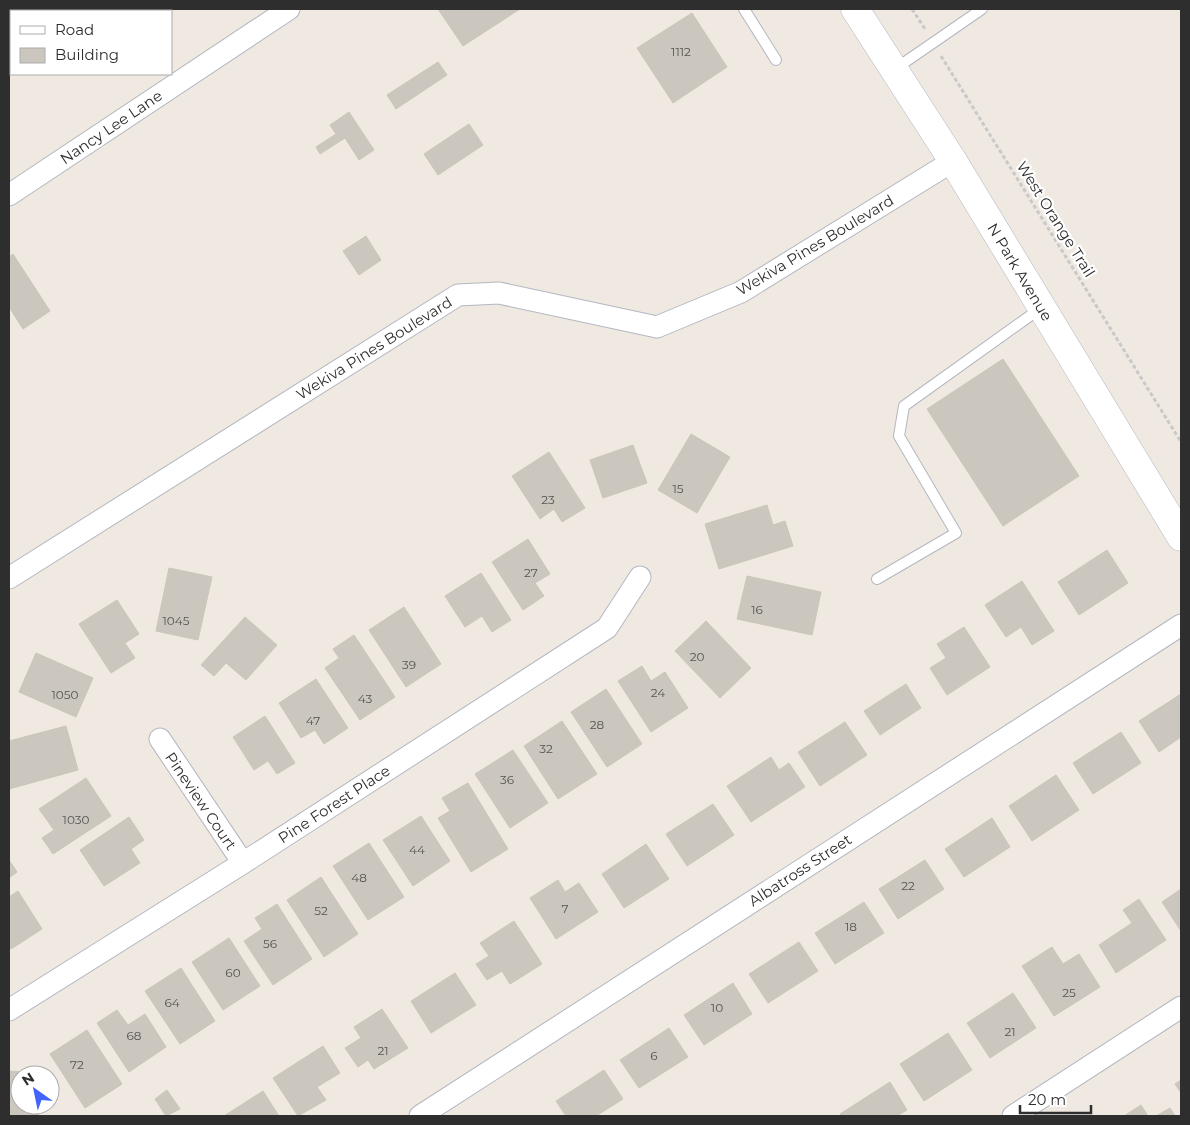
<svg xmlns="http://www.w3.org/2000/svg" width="1190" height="1125" font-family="Montserrat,sans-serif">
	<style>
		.building { fill: #cbc7bf; stroke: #cbc5ba }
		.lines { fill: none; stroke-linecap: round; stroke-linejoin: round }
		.service-casing { stroke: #b4b7c1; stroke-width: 12 }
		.minor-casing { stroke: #b4b7c1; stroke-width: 23 }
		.secondary-casing { stroke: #b4b7c1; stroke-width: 29 }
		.path { stroke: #c9c9c9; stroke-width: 3; stroke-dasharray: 4 2.5; stroke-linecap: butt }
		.service { stroke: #fff; stroke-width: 10 }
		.minor { stroke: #fff; stroke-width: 21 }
		.secondary { stroke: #fff; stroke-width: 28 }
		.labels { text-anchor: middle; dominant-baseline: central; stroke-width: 4.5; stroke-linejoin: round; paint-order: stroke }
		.number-label { font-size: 12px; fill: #555452 }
		.street-label { font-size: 15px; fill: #2e2e2e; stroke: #fff }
	</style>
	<rect width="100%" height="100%" fill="#efe9e1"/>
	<path class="building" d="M438,9H520L463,46Z
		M692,13L727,67L673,103L637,48Z
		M438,62L447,75L396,109L387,95Z
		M349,112L374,150L359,160L345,138L320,154L316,147L336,134L330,125Z
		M469,124L483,145L438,175L424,154Z
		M366,236L381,260L359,275L343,251Z
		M13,254L50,311L23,329L9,307V257Z
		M1003,359L1079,476L1003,526L927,409Z
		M691,434L730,457L697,513L658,490Z
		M633,445L647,483L603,498L590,460Z
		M549,452L585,508L562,522L554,509L540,519L512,476Z
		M767,505L773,525L785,521L793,546L719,569L705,524Z
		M528,539L550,574L535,583L544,596L523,610L492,562Z
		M1107,550L1128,583L1079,615L1058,582Z
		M169,568L212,577L198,640L156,631Z
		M481,573L511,620L492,632L482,616L465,627L445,596Z
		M747,576L821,592L812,635L737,619Z
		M1022,581L1054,631L1032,645L1021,627L1006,637L985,605Z
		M117,600L139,634L125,643L135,658L111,673L79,624Z
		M404,607L441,664L406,687L369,630Z
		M245,617L277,645L246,680L226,663L214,676L201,665Z
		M706,621L751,668L720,698L675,651Z
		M964,627L990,667L947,695L930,668L946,658L937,644Z
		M354,635L395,697L360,720L325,668L339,658L333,649Z
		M36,653L93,678L76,717L19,692Z
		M642,666L651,681L665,672L688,708L651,732L618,681Z
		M316,679L348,728L324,744L315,730L301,738L279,703Z
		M906,684L921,708L880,735L864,711Z
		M606,689L642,744L607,767L571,712Z
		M1181,694V737L1159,752L1139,721Z
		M265,716L295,763L277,774L268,761L254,770L233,737Z
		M562,721L597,774L558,799L524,746Z
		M845,722L867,755L820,786L798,752Z
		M66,726L78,770L9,789V741Z
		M1121,732L1141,763L1093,794L1073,763Z
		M513,750L548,803L510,828L475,774Z
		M771,757L779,770L789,763L805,787L751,822L727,786Z
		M1056,775L1079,810L1032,841L1009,806Z
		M86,778L111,816L53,854L42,838L54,830L39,809Z
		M468,783L508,849L471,872L438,818L450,811L442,798Z
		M713,804L734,835L687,866L666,834Z
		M421,816L450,861L413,886L383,840Z
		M129,817L144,840L131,849L140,863L104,886L80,850Z
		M992,818L1010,847L964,877L945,849Z
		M369,843L404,897L368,920L333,866Z
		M646,844L669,879L624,908L602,874Z
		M9,860L17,872L9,878Z
		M925,860L944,889L898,919L879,889Z
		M321,877L358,934L324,957L287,900Z
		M558,880L565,892L579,883L598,912L556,939L530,898Z
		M1181,889V931L1162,902Z
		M18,891L42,929L11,949L9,945V897Z
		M1139,899L1166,940L1116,973L1099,945L1132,923L1123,910Z
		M864,902L884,933L835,964L815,933Z
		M277,904L312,959L273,985L244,941L262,929L255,918Z
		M514,921L542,964L510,984L502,971L487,980L476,964L489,956L480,943Z
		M229,938L260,986L223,1010L192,962Z
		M799,942L818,971L768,1003L749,974Z
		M1052,947L1063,964L1079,954L1100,987L1054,1016L1022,966Z
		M181,968L215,1021L180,1044L145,991Z
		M455,973L476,1005L431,1033L411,1001Z
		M733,983L752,1014L704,1045L684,1015Z
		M1013,993L1036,1028L990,1058L967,1023Z
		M382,1009L408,1048L374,1069L368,1060L358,1067L345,1048L361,1038L354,1027Z
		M117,1010L128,1025L145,1014L166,1047L129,1072L97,1023Z
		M669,1028L688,1057L639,1088L620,1060Z
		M87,1030L122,1084L85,1108L50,1054Z
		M948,1033L972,1070L924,1101L900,1064Z
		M323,1046L340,1073L317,1087L326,1100L298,1116L273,1078Z
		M604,1070L623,1099L596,1116H566L556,1101Z
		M9,1071L41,1073V1075H20V1105H39L38,1116H9Z
		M1181,1080V1093L1175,1084Z
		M890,1082L907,1110L897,1116H841L840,1114Z
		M167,1090L180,1109L166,1116L155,1099Z
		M263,1091L279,1116H224Z
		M1141,1105L1148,1116H1124Z
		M1170,1108L1175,1116H1156Z"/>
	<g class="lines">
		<defs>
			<path id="service" d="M744,9L776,60
				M895,69L982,9
				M877,579L956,533L899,436L904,406L1041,308"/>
			<path id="minor" d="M9,195L289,9
				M9,578L458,295L499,293L657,327L741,292L953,161
				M160,739L243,863
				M9,1010L243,863L607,628L640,577
				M420,1116L1181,625
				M1013,1116L1181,1007"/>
			<path id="secondary" d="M855,9L953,161L1181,537"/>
		</defs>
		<use href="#service" class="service-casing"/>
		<use href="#minor" class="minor-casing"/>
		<use href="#secondary" class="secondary-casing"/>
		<path class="path" d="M912,9L925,29
			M941,56L1181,442"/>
		<use href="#service" class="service"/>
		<use href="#minor" class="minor"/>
		<use href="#secondary" class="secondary"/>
	</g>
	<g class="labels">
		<g class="number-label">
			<text x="681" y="51">1112</text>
			<text x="678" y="488">15</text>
			<text x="548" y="499">23</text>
			<text x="531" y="572">27</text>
			<text x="757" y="609">16</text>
			<text x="176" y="620">1045</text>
			<text x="697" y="656">20</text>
			<text x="409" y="664">39</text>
			<text x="658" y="692">24</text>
			<text x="65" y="694">1050</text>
			<text x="365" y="698">43</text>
			<text x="313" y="720">47</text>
			<text x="597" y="724">28</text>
			<text x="546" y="748">32</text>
			<text x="507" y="779">36</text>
			<text x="76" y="819">1030</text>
			<text x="417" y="849">44</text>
			<text x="359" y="877">48</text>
			<text x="908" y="885">22</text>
			<text x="565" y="908">7</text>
			<text x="321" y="910">52</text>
			<text x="851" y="926">18</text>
			<text x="270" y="943">56</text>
			<text x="233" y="972">60</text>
			<text x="1069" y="992">25</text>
			<text x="172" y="1002">64</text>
			<text x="717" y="1007">10</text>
			<text x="1010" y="1031">21</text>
			<text x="134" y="1035">68</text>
			<text x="383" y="1050">21</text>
			<text x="654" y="1055">6</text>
			<text x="77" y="1064">72</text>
		</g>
		<g class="street-label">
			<text transform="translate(111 127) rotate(-34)">Nancy Lee Lane</text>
			<text transform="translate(1056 219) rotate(58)">West Orange Trail</text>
			<text transform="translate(815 245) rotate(-31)">Wekiva Pines Boulevard</text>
			<text transform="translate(1020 272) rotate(59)">N Park Avenue</text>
			<text transform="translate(374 348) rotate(-32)">Wekiva Pines Boulevard</text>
			<text transform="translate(201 801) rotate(56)">Pineview Court</text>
			<text transform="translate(334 804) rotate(-33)">Pine Forest Place</text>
			<text transform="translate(800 870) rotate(-33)">Albatross Street</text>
		</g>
	</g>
	<rect width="1190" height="1125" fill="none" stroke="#2e2e2e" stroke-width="20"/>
	<rect x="10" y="10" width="162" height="65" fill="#ffffff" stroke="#ababab"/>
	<rect x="20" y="26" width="25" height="8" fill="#ffffff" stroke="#ababab"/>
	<text x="55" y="35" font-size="15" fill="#2e2e2e">Road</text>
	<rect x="20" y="48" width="25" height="15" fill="#cbc7bf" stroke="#ababab"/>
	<text x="55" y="60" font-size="15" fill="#2e2e2e">Building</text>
	<g transform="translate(35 1090) rotate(327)"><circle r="24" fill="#ffffff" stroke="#ababab"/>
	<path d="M0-4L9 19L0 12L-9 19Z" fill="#4264fb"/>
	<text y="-8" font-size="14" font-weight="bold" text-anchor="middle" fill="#2e2e2e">N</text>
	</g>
	<path d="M1020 1105v8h71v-8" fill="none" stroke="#2e2e2e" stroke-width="2.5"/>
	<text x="1028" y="1105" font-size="15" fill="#2e2e2e" stroke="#ffffff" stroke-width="4" paint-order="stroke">20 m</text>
</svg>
